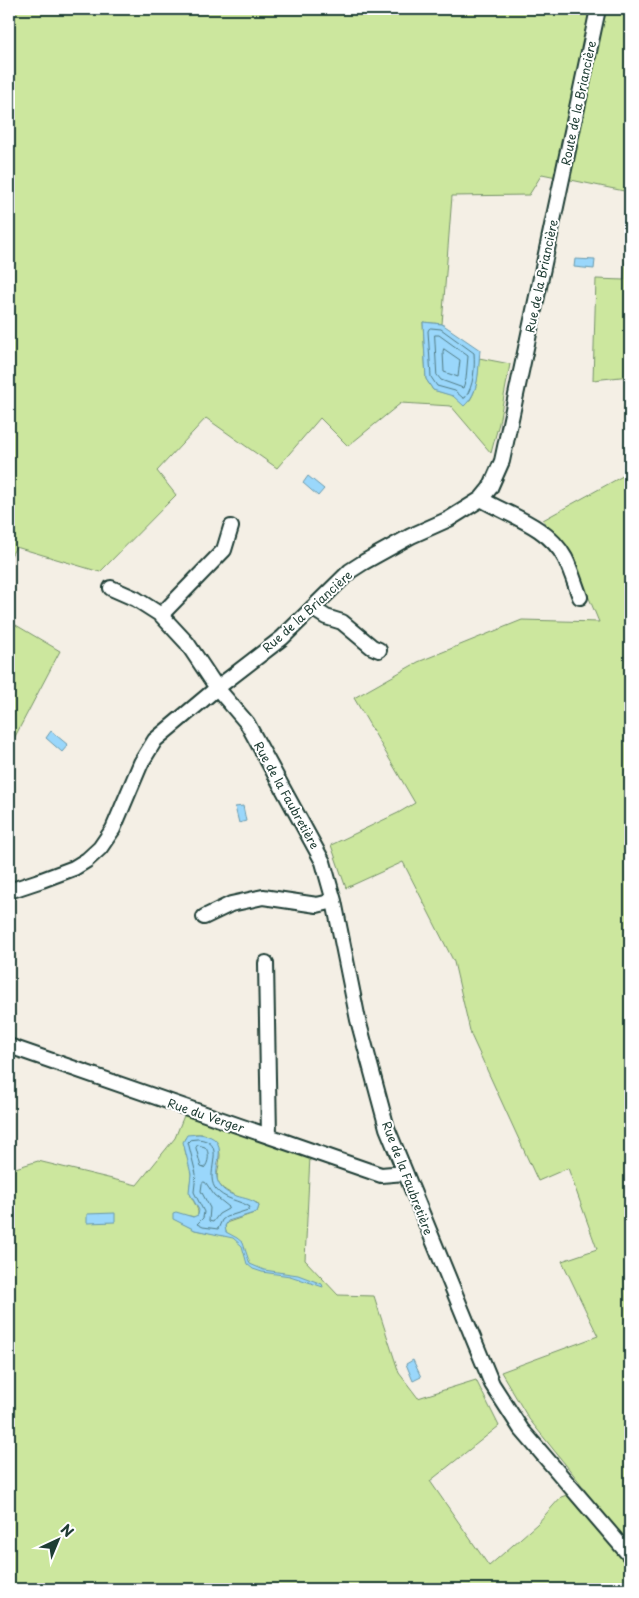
<svg xmlns="http://www.w3.org/2000/svg" width="639" height="1598" font-family="'Playpen Sans',sans-serif">
	<style>
		.green { fill: #cce79e; stroke: #769269; fill-rule: evenodd }
		.water { fill: #9ad7fb; stroke: #6999ab }
		.lines { fill: none; stroke-linecap: round; stroke-linejoin: round }
		.shore { stroke: #507b84; stroke-width: 1 }
		.street-casing { stroke: #1f3d34; stroke-width: 18 }
		.street { stroke: #fff; stroke-width: 14 }
		.labels { text-anchor: middle; dominant-baseline: central; stroke-width: 4; stroke-linejoin: round; paint-order: stroke }
		.street-label { font-size: 12px; fill: #1f3d34; stroke: #fff }
	</style>
	<rect width="100%" height="100%" fill="#f4efe5"/>
	<filter id="ink" filterUnits="userSpaceOnUse"><feTurbulence type="fractalNoise" baseFrequency=".02" numOctaves="2"/><feDisplacementMap in="SourceGraphic" scale="10" xChannelSelector="R" yChannelSelector="G"/><feConvolveMatrix kernelMatrix="1 2 1 2 8 2 1 2 1" color-interpolation-filters="sRGB"/></filter>
	<g filter="url(#ink)">
		<path class="green" d="M9,9H630V376L593,380L596,279L624,280L629,192L542,174L529,195L452,196L442,324L423,322L426,379L433,390L470,400C478,387 478,373 479,358L510,364L499,423L491,453L451,406L401,403L348,446L320,418L277,468L206,418L157,471L176,495L100,572L16,547L9,559Z
			M630,472V1589H9V1170L38,1161L137,1185L175,1138L185,1113L310,1156L305,1260L338,1295L374,1296L399,1373L418,1398L476,1380L499,1426L430,1481L489,1566L537,1524L561,1497L585,1489L529,1419L501,1372L598,1336L562,1261L597,1249L568,1168L538,1181L471,1035L454,962L403,862L346,888L331,845L398,813L415,803L354,698L418,662L522,620L599,622L572,557L543,520ZM194,1134H204L215,1140C217,1145 220,1150 220,1155C219,1176 209,1183 234,1195C241,1199 249,1200 257,1203L259,1206L257,1212L226,1223L225,1229L227,1236L195,1230L173,1218L190,1216L195,1217L198,1215C199,1207 192,1201 190,1193C188,1187 192,1180 191,1173C190,1161 182,1150 185,1138Z
			M9,621L60,651L9,748Z"/>
		<path class="water" d="M575,259L595,260L594,269L574,267Z
			M423,322L442,324L480,350C478,370 480,392 464,406L453,396L433,390L426,379Z
			M308,476L324,489L318,496L303,483Z
			M51,731L68,745L62,752L46,738Z
			M243,806L246,821L239,823L235,807Z
			M199,1134C236,1138 209,1167 219,1184C228,1200 251,1195 259,1206L257,1212L228,1221L225,1226L226,1232L237,1238L243,1243L250,1264L264,1270L298,1275L322,1284L323,1287L290,1276L262,1272L253,1269L247,1264L242,1246L233,1238L195,1230L173,1219V1213L176,1212L193,1217L198,1215L199,1210L189,1192L191,1174L183,1142L187,1135Z
			M115,1213V1222L87,1223V1214Z
			M413,1360L421,1377L413,1381L406,1364Z"/>
		<g class="lines">
			<path class="shore" d="M431,328L441,329L474,353C475,367 474,386 465,398H463L455,391L437,386L431,377L428,331L429,329Z
				M435,335H439L468,356L466,379L463,388L441,380L437,375Z
				M444,349L460,360L458,377L444,372L443,352Z
				M198,1139C229,1142 204,1171 215,1188C224,1200 239,1200 250,1207L248,1210L226,1217L222,1220L218,1229L203,1227L197,1224L203,1218L204,1212L194,1192L196,1174L188,1142L190,1140Z
				M198,1145L205,1147C210,1152 209,1163 204,1168L201,1167L196,1148Z
				M204,1182L206,1183L214,1195L229,1207L228,1209L219,1214L213,1222L209,1221L210,1208L201,1191L202,1184Z"/>
			<defs>
				<path id="street" d="M481,499C510,516 548,526 565,558C571,570 575,584 580,597
					M111,588L136,599L161,615L187,643L217,688L247,723L323,862L334,901L358,1020L387,1128L492,1384L521,1429L630,1556
					M312,608L326,617L342,622L372,647L379,650
					M161,615L224,550L231,527
					M9,891L42,880L74,868L87,860L100,848L113,829L141,763L155,740L217,688L282,638L350,571L364,562L411,536L449,519L481,499L490,488L502,461L598,9
					M204,917L231,904L263,897L317,905L334,901
					M266,963L269,1136
					M9,1046L381,1175L405,1173"/>
			</defs>
			<use href="#street" class="street-casing"/>
			<use href="#street" class="street"/>
		</g>
	</g>
	<g class="labels">
		<g class="street-label">
			<text transform="translate(578 103) rotate(-78)">Route de la Briancière</text>
			<text transform="translate(541 276) rotate(-78)">Rue de la Briancière</text>
			<text transform="translate(307 611) rotate(-42)">Rue de la Briancière</text>
			<text transform="translate(287 795) rotate(61)">Rue de la Faubretière</text>
			<text transform="translate(206 1115) rotate(19)">Rue du Verger</text>
			<text transform="translate(408 1178) rotate(69)">Rue de la Faubretière</text>
		</g>
	</g>
	<rect width="639" height="1598" fill="none" stroke="#fff" stroke-width="30"/>
	<rect x="15" y="15" width="609" height="1568" fill="none" stroke="#1f3d34" stroke-width="2" filter="url(#ink)"/>
	<g transform="translate(58 1540) rotate(44)" stroke="#ffffff" stroke-width="4" paint-order="stroke">
	<path d="M0-4L9 19L0 12L-9 19Z" fill="#1f3d34"/>
	<text y="-8" font-size="14" font-weight="bold" text-anchor="middle" fill="#1f3d34">N</text>
	</g>
</svg>
